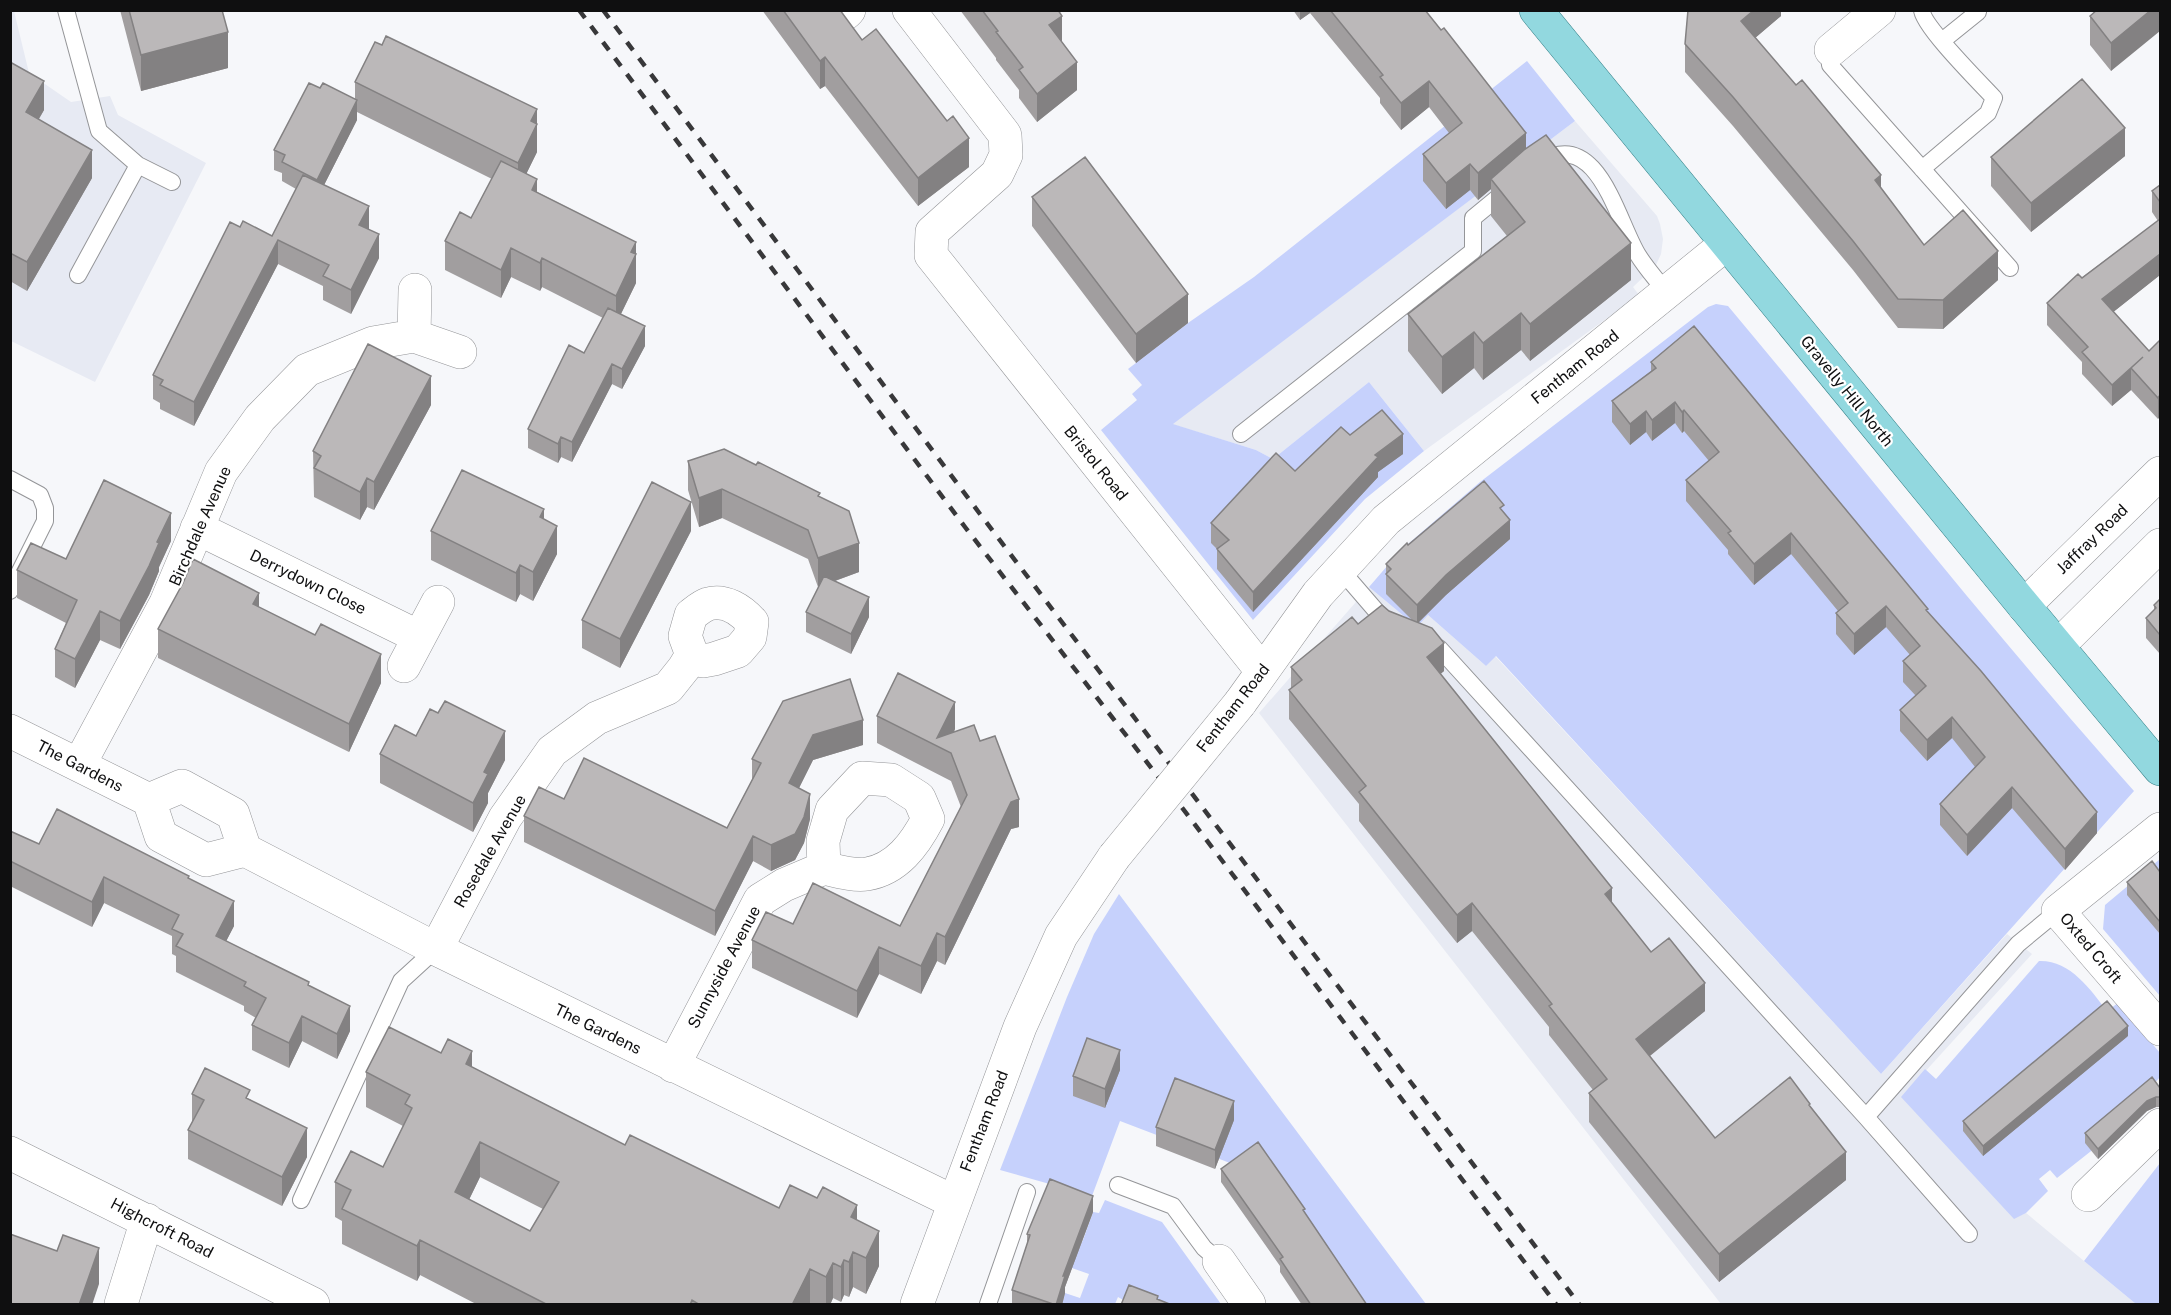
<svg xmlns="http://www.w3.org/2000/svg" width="2171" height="1315" font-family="'Public Sans',sans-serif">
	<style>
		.built { fill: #e7eaf3 }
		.green { fill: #c6d1fc }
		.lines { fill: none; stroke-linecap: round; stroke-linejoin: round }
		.service-casing { stroke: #949598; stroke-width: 18 }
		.minor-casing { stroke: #949598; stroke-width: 34 }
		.tertiary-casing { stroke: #949598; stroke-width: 34 }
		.primary-casing { stroke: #358188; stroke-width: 34 }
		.service { stroke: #fff; stroke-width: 16 }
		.minor { stroke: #fff; stroke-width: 33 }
		.tertiary { stroke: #fff; stroke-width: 33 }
		.primary { stroke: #92d8df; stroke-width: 33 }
		.rail { stroke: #38383a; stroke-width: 4.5; stroke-dasharray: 10 10; stroke-linecap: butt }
		.tertiary-bridge-casing { stroke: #949598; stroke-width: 34; stroke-linecap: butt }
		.tertiary-bridge { stroke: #fff; stroke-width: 33 }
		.wall { fill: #a19e9f; fill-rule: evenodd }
		.shaded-wall { fill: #838182 }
		.building { fill: #bbb8b9; stroke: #838182; stroke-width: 1.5; fill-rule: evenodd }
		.labels { text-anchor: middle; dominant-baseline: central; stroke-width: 4.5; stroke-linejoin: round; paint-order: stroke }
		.street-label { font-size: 16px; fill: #0f0f10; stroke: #fff }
	</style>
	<rect width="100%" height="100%" fill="#f6f7fa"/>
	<path class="built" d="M10,11H14L29,73L71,102L110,96L118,115L206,163L95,382L11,341Z
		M1575,121L1657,216L1660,224L1663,239L1661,254L1656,265L1633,287L1639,295L1424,451L1369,382L1273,459L1256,450L1172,424Z
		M1369,587L1417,627L1428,615L1486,666L1495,656L1881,1074L2007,934L2032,954L1902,1097L2014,1218L2026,1213L2136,1304H1721L1259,713Z"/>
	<path class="green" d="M1527,61L1575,121L1173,424L1256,450L1273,459L1369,382L1424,451L1365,499L1253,620L1101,430L1137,400L1132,394L1142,385L1128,369L1188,323L1254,277Z
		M1716,304L1728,306C1863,467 1993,633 2134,791L1881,1074L1496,656L1486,666L1428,615L1417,627L1369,587L1401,550L1480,482L1708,307Z
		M2160,859V996L2103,929L2105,905Z
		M1119,894L1426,1304H1360L1230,1163L1120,1121L1092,1196L1000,1170L1067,997L1094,934Z
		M2039,961C2070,960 2090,989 2107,1011L2118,1003L2160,1053V1077L2105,1140L2057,1178L2050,1170L2039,1179L2048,1191L2026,1213L2014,1219L1901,1097L1925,1069L1936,1079Z
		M2160,1163V1304H2136L2084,1261Z
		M1105,1200L1162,1222L1221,1304H1130L1118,1297L1115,1304H1062L1065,1293L1080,1298L1089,1274L1069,1267L1083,1240L1093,1212L1099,1213Z"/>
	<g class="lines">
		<defs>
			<path id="service" d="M66,10L99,131L138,165L172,182
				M1942,41L1978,12
				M1831,50L1829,57L1830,65L2010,268
				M1541,162C1598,127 1617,221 1638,255C1646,268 1657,280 1666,292
				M1922,169L1988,113L1994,98C1981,84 1922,25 1922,10
				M78,275L138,165
				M1241,434L1473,251V218L1507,190
				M10,479L40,495L45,508V521L10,591
				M1340,569L1390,627
				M1424,642L1439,648L1866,1117L1969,1234
				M1866,1117L2018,944L2058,911
				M1118,1185L1173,1206L1204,1248L1219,1261
				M301,1200L401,981L436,949
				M988,1304L1027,1192"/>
			<path id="minor" d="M909,10L1005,135L1006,155L997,174L932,232L931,255L1262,671
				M846,13L849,10
				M1831,50L1879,10
				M414,336L415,290
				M197,528L419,637
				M2024,606L2160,473
				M2058,646L2160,545
				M404,666L438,602
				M10,731L149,800L161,836L206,860L245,850L436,949L954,1202
				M79,765L166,603L221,472L260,418L307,370L373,343L414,336L460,352
				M149,800L182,786L233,814L245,850
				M2160,829L2058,911L2160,1029
				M436,949L505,818L552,751L597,718L668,688L684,668L692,655L685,636L691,615C695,612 702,606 708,604C725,599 741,610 752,622L750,637L738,651L714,659L703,661L692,655
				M673,1066L760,900L784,885L824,868L823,841L832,810L862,778L891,780L919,798L928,819C915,844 897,869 867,874C854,876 837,871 824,868
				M10,1153L313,1304
				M2088,1195L2160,1125
				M1219,1261L1249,1304
				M121,1304L147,1220"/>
			<path id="tertiary" d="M1240,703L1318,594L1386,520L1726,244
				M917,1304L1020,1027L1061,936L1114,857"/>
			<path id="primary" d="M1536,10L2024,606L2160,769"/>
		</defs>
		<use href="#service" class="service-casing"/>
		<use href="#minor" class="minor-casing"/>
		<use href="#tertiary" class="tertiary-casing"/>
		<use href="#primary" class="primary-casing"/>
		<use href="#service" class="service"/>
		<use href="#minor" class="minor"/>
		<use href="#tertiary" class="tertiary"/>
		<use href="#primary" class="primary"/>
		<path class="rail" d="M579,10L965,527L1190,818L1556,1304
			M603,10L980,514L1579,1304"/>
		<defs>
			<path id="tertiary-bridge" d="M1114,857L1240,703"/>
		</defs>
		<use href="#tertiary-bridge" class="tertiary-bridge-casing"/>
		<use href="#tertiary-bridge" class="tertiary-bridge"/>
	</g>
	<path class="wall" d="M120,10H222L228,68L141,91Z
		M762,10H840L862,40L969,167L918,206L825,86L820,89Z
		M960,10H1058L1062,42L1077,90L1037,122L1019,98V90L996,60V58Z
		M1293,10H1425L1526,149L1631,280L1530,361L1521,350L1483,380L1474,368L1442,394L1408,351V314L1507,236L1491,216V189L1478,200L1470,190L1446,209L1423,181V154L1449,133L1429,107L1401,130L1380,103V98L1310,13L1300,20Z
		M1781,10V16L1755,38L1881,188L1924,245L1998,280L1943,329L1898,328L1853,270L1733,126L1685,72V44Z
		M2092,10H2160L2111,71L2090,45V16L2094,13Z
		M382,45L537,109V152L526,174L537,192L636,242V283L621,314L645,346L622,389L612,384L572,462L561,457L558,463L528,448V429L584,353L603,318L542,287L540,291L511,277L501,298L445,270V241L471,218L492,179L357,112V120L324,185L369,229L379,258L351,314L323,300V286L278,264L194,426L160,409V403L153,399V375L240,227L272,236L296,189L282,181V173L274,170V150L320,88L355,99V82Z
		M10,62L44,110L39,119L92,178L27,291L10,281Z
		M2125,156L2031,232L1991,186V157Z
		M2160,185V275L2113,312L2149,351L2160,340L2158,419L2131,390L2112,406L2082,374V362L2047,325V303L2158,221L2152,212V191Z
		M1032,197L1188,323L1136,363L1032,226Z
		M1651,362L1928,613L2097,833L2065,870L2012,808L1967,856L1940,825V804L1975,767L1952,738L1927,761L1900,731V710L1916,696L1903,682V661L1910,655L1886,627L1854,655L1836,634V613L1838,611L1791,554L1754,585L1728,554V550L1686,501V480L1709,461L1684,431L1682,433L1675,423L1652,441L1646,432L1630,445L1612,422V401L1651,371Z
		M431,405L374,510L367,507L360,520L314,497L313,451Z
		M1350,435L1403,454L1378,472V477L1253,612L1217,569V549L1211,543V523L1295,471Z
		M688,461L820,497L859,572L835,581L869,617L851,654L806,632V612L819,586L818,587L808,559L722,518L699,527L688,490Z
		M1504,512L1510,539L1446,595L1418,623L1444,671L1440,674L1612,903L1651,952L1705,1011L1650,1056L1715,1138L1810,1107L1846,1180L1719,1282L1589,1122V1093L1593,1090L1549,1035V1027L1472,931L1457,943L1359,821V804L1289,719V690L1291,689V667L1358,624L1389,611L1412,620L1386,594V564L1408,545Z
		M544,519L557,554L533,601L520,594L516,602L431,560V531Z
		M691,531L620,668L582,648V620Z
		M171,541L159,567V571L149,595L120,649L100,640L75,688L55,677V649L66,623L17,598V570Z
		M2160,599V654L2146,638V618L2154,611V605Z
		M259,607L381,683L349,752L158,658V629Z
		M877,716L955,729L954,732L980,741L1019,827L1011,829L945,965L937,961L921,994L879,974L857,1018L752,968V940L793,924L900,926L961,807L951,781L877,743Z
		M416,736L505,760L488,793V803L473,832L380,783V754Z
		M863,745L813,760L799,788L810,819L804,843L795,860L771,871L753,861L715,936L524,842V816L564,799L727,828L752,780V759Z
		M10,831L39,844L189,878L234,926L226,941L309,985L350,1031L337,1059L302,1041L289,1068L252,1050V1025L256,1018L244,1011V1006L176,972V956L172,954V936L104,903L92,927L10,886Z
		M2160,872V934L2127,895V882Z
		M2128,1036L1983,1156L1963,1131V1121Z
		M441,1053L472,1067L625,1145L779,1208L857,1220L879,1266L866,1294L853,1287L849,1297L844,1295L841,1302L833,1298L830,1305H478L420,1275L417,1281L342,1244V1221L335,1217V1182L383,1167L403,1126L366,1107V1072ZM480,1177L543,1209L530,1231L469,1200Z
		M1120,1070L1105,1108L1073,1096V1076Z
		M2160,1088V1107H2156L2147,1111L2098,1159L2085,1143V1133Z
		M192,1094L250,1099L307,1157L282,1206L188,1159V1130L192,1123Z
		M1234,1120L1215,1169L1156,1146V1127Z
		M1221,1169L1305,1213L1367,1305H1302L1280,1272V1266L1221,1182Z
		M1093,1212L1065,1287V1293L1062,1305H1012V1290L1027,1244V1234Z"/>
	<path class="shaded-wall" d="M1300,10H1310V13L1300,20Z
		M1754,10H1781V16L1741,50V21Z
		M2151,10H2160V31L2111,71V43Z
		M1062,16V44L1049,25Z
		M228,32V68L141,91V55Z
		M825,57V86L820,89V61Z
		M1077,62V90L1037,122V94Z
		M44,81V110L26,140V112Z
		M1429,81V107L1401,130V103Z
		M357,100V120L317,199V180Z
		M537,109V152L518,191V163L531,121Z
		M2125,128V156L2031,232V203Z
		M1526,133V159L1491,179V189L1478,200V173Z
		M969,138V167L918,206V178Z
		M92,150V178L27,291V262Z
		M1470,164V190L1446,209V183Z
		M1881,175V204L1875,180Z
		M537,179V208L532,190Z
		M369,206V230L359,225Z
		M379,234V258L351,314V290Z
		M278,240V264L194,426V402Z
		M636,242V283L616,324V296L631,252Z
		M1631,243V280L1530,361V324Z
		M511,248V277L501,298V270Z
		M1998,251V280L1943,329V300Z
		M2160,254V275L2102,321V299Z
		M542,258V287L540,291V263Z
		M1188,294V323L1136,363V334Z
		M1521,313V350L1483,380V343Z
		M645,326V346L622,389V369Z
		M1474,332V368L1442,394V357Z
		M2143,357L2131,368V390L2112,406V385Z
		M612,364V384L572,462V442Z
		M431,376V405L374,510V482Z
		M2160,395V417L2158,419V398Z
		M1675,402V423L1652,441V420Z
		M1684,410V431L1682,433V412Z
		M1646,411V432L1630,445V424Z
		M1403,434V454L1378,472V477L1253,612V592L1375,455Z
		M561,437V457L558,463V444Z
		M367,478V507L360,520V492Z
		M722,489V518L699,527V498Z
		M691,502V531L620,668V639Z
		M544,509V538L540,517Z
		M171,513V541L159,567V571L149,595L120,649V621Z
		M1510,520V539L1446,595L1417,624V605L1446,575Z
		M557,526V554L533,601V572Z
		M1791,533V554L1754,585V564Z
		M12,534V563L10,567V538Z
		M859,543V572L818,587V558Z
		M520,565V594L516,602V573Z
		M259,593V621L253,604Z
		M869,597V617L851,654V634Z
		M1886,606V627L1854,655V634Z
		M100,611V640L75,688V659Z
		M1444,643V671L1427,686V657Z
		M381,654V683L349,752V724Z
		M955,702V729L945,750L937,738Z
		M1952,717V738L1927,761V740Z
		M863,720V745L813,760L789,808V783L813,735Z
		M505,731V760L488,793V803L473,832V803L484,772Z
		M2012,787V808L1967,856V835Z
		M810,794V819L804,843L795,860L771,871V845Z
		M1019,799V827L1011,829L945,965V937L1011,802Z
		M2097,812V833L2065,870V849Z
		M753,836V861L715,936V911Z
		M104,877V903L92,927V902Z
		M1612,888V917L1605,894Z
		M234,901V926L216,961V936Z
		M1472,903V931L1457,943V915Z
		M937,933V961L921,994V966Z
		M879,947V974L857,1018V991Z
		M1705,983V1011L1636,1067V1039Z
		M350,1006V1031L337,1059V1034Z
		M302,1016V1041L289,1068V1043Z
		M2128,1026V1036L1983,1156V1146Z
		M1120,1050V1070L1105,1108V1089Z
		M472,1051V1086L466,1064Z
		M2156,1097V1107L2147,1111L2098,1159V1149L2147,1101Z
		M1234,1101V1120L1215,1169V1150Z
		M307,1128V1157L282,1206V1177Z
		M480,1142V1177L455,1228V1192Z
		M1846,1152V1180L1719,1282V1254Z
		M1093,1196V1212L1065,1287V1293L1062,1305H1056L1063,1276Z
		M857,1205V1240L851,1217Z
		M879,1231V1266L866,1294V1258Z
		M420,1240V1275L417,1281V1246Z
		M99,1248V1284L92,1305H79Z
		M853,1252V1287L849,1297V1262Z
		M844,1260V1295L841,1302V1267Z
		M833,1263V1298L830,1305H826V1277Z
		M810,1269V1305H792Z"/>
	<path class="building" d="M129,10H222L228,32L141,55Z
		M783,10H840L862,40L876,29L947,121L953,116L969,138L918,178L825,57L820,61Z
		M982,10H1058L1062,16L1049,25L1077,62L1037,94L1019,70L1023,67L996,32L998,31Z
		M1330,10H1425L1441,30L1444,28L1526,133L1478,173L1470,164L1446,183L1423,154L1462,123L1429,81L1401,103L1380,77L1383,75Z
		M1688,10H1754L1741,21L1796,85L1802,80L1881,175L1875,180L1924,245L1963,210L1998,251L1943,300L1898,299L1853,241L1733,97L1685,44Z
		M2097,10H2151L2111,43L2090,16Z
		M386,36L537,109L531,121L537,124L518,163L355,82L375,42L382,45Z
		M10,62L44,81L26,112L92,150L27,262L10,253Z
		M2082,79L2125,128L2031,203L1991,157Z
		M309,83L320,88L323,83L357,100L317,180L282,162L285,155L274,150Z
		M1546,135L1631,243L1530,324L1521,313L1483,343L1474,332L1442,357L1408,314L1525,222L1491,179L1524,150Z
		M1085,157L1188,294L1136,334L1032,197Z
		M501,161L537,179L532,190L636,242L631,252L636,254L616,296L542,258L540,263L511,248L501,270L445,241L460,212L471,218Z
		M303,175L369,206L359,225L379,234L351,290L323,276L329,265L278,240L194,402L160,385L163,380L153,375L230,222L240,227L243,221L272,236Z
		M2160,185V202L2152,191Z
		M2160,219V254L2102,299L2149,351L2160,340V395L2158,398L2131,368L2143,357L2112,385L2082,352L2088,347L2047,303L2078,274L2082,278Z
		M608,308L645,326L622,369L612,364L572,442L561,437L558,444L528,429L569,345L584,353Z
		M1694,326L1928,609L1926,610L1981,671L2097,812L2065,849L2012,787L1967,835L1940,804L1985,757L1952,717L1927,740L1900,710L1926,686L1903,661L1920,646L1886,606L1854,634L1836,613L1848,603L1791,533L1754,564L1728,533L1731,531L1686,480L1719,452L1684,410L1682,412L1675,402L1652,420L1646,411L1630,424L1612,401L1656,368L1651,362Z
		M368,344L431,376L374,482L367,478L360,492L314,468L321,456L313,451Z
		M1382,410L1403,434L1375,455L1378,457L1253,592L1217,549L1229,540L1211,523L1276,453L1295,471L1341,427L1350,435Z
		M724,449L756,465L758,462L820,493L818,496L849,511L859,543L818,558L808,530L722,489L699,498L688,461Z
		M462,470L544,509L540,517L557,526L533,572L520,565L516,573L431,531Z
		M104,480L171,513L157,542L159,543L149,566L120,621L100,611L75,659L55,649L77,600L17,570L31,543L66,559Z
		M1484,481L1504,505L1500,508L1510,520L1446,575L1417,605L1386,574L1391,569L1386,564L1407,543L1408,545Z
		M652,482L691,502L620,639L582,620Z
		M193,559L259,593L253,604L315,635L321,624L381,654L349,724L158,629L183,583Z
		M824,576L869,597L851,634L806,612Z
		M2160,599V635L2146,618L2156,608L2154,605Z
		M1382,605L1389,611L1432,628L1444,643L1427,657L1612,888L1605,894L1651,952L1669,938L1705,983L1636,1039L1715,1138L1790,1077L1810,1104L1809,1105L1846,1152L1719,1254L1589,1093L1607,1079L1549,1006L1552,1004L1472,903L1457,915L1359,792L1366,786L1289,690L1302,680L1291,667L1352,617L1358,624Z
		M898,673L955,702L937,738L974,725L980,741L995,736L1019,799L1011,802L945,937L937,933L921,966L879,947L857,991L752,940L766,912L793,924L813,883L900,926L967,795L951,753L877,716Z
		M850,679L863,720L813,735L789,783L810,794L804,817L795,834L771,845L753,836L715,911L524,816L539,787L564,799L584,758L727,828L761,763L752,759L783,701Z
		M445,701L505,731L484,772L488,774L473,803L380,754L395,725L416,736L430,709L438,713Z
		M57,809L189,876L188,878L234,901L216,936L309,982L308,985L350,1006L337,1034L302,1016L289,1043L252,1025L266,998L244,986L246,982L176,946L183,934L172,929L179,915L104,877L92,902L10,861V831L39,844Z
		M2152,861L2160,872V922L2127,882Z
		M2107,1001L2128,1026L1983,1146L1963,1121Z
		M389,1027L441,1053L448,1039L472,1051L466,1064L625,1145L630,1135L779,1208L790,1185L817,1198L823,1187L857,1205L851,1217L879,1231L866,1258L853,1252L849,1262L844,1260L841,1267L833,1263L826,1277L810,1269L792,1305H700L692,1300L690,1305H548L420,1240L417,1246L342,1209L351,1190L335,1182L351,1151L383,1167L412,1108L405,1104L410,1095L366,1072ZM480,1142L559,1182L530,1231L455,1192Z
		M1087,1038L1120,1050L1105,1089L1073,1076Z
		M205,1068L250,1090L246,1098L307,1128L282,1177L188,1130L204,1100L192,1094Z
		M2152,1077L2160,1088V1097H2156L2147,1101L2098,1149L2085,1133Z
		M1175,1078L1234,1101L1215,1150L1156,1127Z
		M1258,1142L1305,1209L1303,1210L1367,1305H1311L1280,1259L1283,1257L1221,1169Z
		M1050,1179L1093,1196L1063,1276H1065L1056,1305L1012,1290L1030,1235L1027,1234Z
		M10,1234L57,1251L63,1235L99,1248L79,1305H10Z
		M1129,1285L1158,1296L1157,1299L1172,1305H1121Z"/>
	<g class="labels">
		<g class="street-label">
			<text transform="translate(1575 367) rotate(-39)">Fentham Road</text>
			<text transform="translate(1847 391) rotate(51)">Gravelly Hill North</text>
			<text transform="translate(1096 463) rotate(51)">Bristol Road</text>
			<text transform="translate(200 526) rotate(-66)">Birchdale Avenue</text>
			<text transform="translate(2092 539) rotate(-44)">Jaffray Road</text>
			<text transform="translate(308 582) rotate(26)">Derrydown Close</text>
			<text transform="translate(1233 708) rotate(-52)">Fentham Road</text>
			<text transform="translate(80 766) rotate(27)">The Gardens</text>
			<text transform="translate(490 851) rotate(-60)">Rosedale Avenue</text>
			<text transform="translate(2091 948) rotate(50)">Oxted Croft</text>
			<text transform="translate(724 967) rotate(-62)">Sunnyside Avenue</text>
			<text transform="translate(598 1029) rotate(26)">The Gardens</text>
			<text transform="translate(984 1121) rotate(-69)">Fentham Road</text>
			<text transform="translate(162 1228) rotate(27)">Highcroft Road</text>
		</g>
	</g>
	<rect width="2171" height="1315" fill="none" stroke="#0f0f10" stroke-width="24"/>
</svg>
